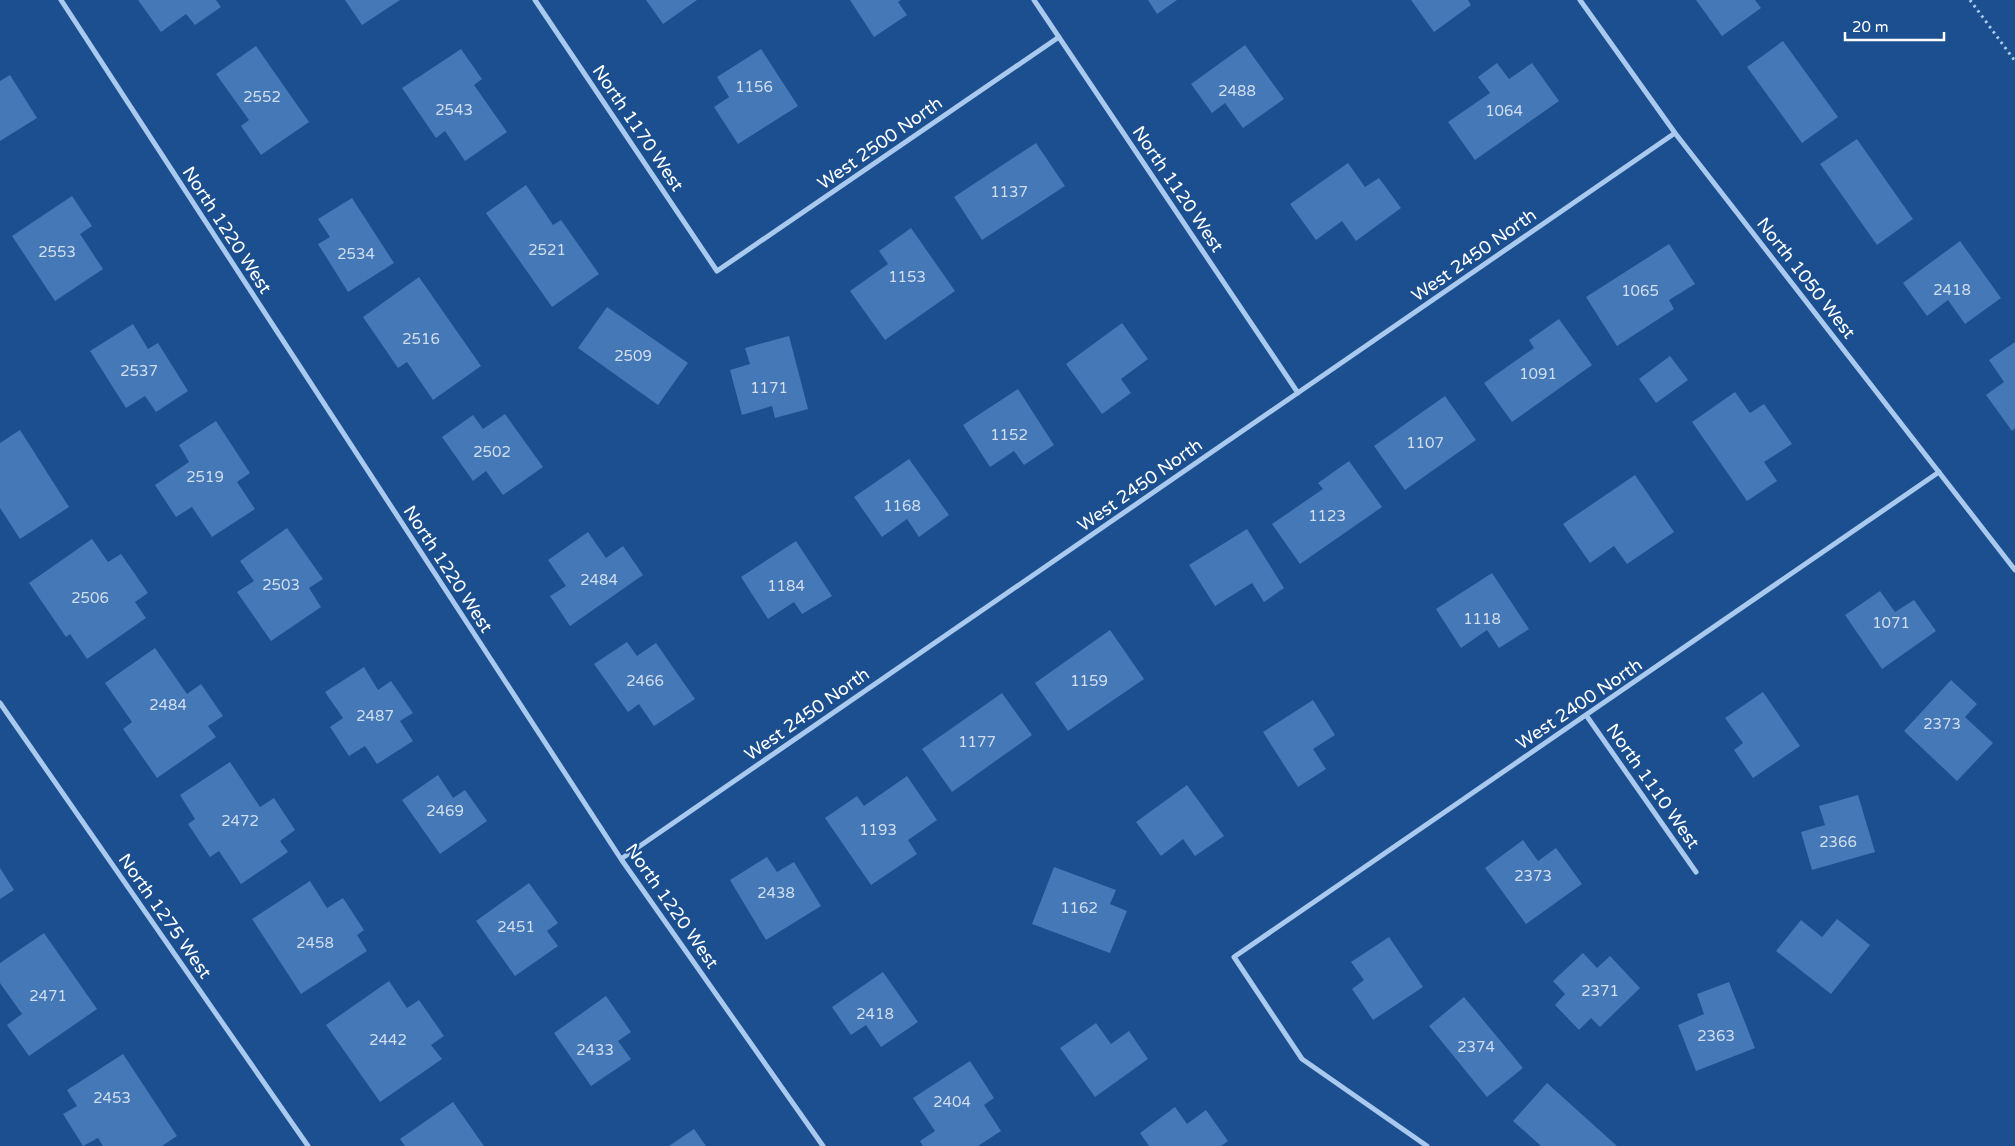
<svg xmlns="http://www.w3.org/2000/svg" width="2015" height="1146" font-family="'Varela Round',sans-serif">
	<style>
		.building { fill: #4478b7 }
		.lines { fill: none; stroke-linecap: round; stroke-linejoin: round }
		.path { stroke: #a9c9ee; stroke-width: 3; stroke-dasharray: 2.5 4; stroke-linecap: butt }
		.minor { stroke: #a9c9ee; stroke-width: 5 }
		.labels { text-anchor: middle; dominant-baseline: central; stroke-width: 4.5; stroke-linejoin: round; paint-order: stroke }
		.number-label { font-size: 15px; fill: #d0dded }
		.street-label { font-size: 18px; fill: #fff; stroke: #1b4f8f }
	</style>
	<rect width="100%" height="100%" fill="#1b4f8f"/>
	<path class="building" d="M138,0H216L221,7L195,25L186,14L161,32Z
		M345,0H400L362,25Z
		M646,0H697L663,24Z
		M850,0H901L898,2L907,15L874,37Z
		M1148,0H1177L1157,14Z
		M1411,0H1468L1471,5L1434,32Z
		M1696,0H1755L1761,8L1722,36Z
		M1783,41L1838,117L1802,143L1747,67Z
		M1245,45L1284,99L1243,128L1225,103L1212,113L1191,84Z
		M256,46L309,122L261,155L241,126L249,120L216,74Z
		M461,49L482,79L474,85L507,132L465,161L445,131L436,138L402,88Z
		M761,49L798,106L738,144L714,107L729,97L717,77Z
		M1497,63L1509,79L1532,63L1559,101L1475,160L1448,122L1490,93L1478,77Z
		M10,75L37,118L0,141V81Z
		M1857,139L1913,219L1877,245L1820,164Z
		M1036,143L1065,186L982,240L954,197Z
		M1348,163L1365,187L1379,178L1401,208L1356,241L1342,221L1316,240L1290,204Z
		M526,185L553,225L561,220L599,274L552,307L486,213Z
		M72,196L92,226L80,234L103,269L55,301L12,236Z
		M352,198L394,263L348,292L318,244L330,237L318,219Z
		M911,228L955,291L885,340L850,291L888,264L879,251Z
		M1960,241L2001,298L1965,324L1948,300L1927,316L1903,283Z
		M1669,244L1695,284L1669,300L1674,309L1617,346L1586,297Z
		M419,277L481,366L433,400L407,362L398,368L363,317Z
		M607,307L688,363L658,405L578,348Z
		M1559,319L1592,365L1512,422L1484,383L1534,348L1529,340Z
		M1122,323L1148,359L1121,379L1131,393L1102,414L1066,364Z
		M133,324L148,349L158,343L188,391L156,412L145,396L126,408L90,351Z
		M789,336L808,409L775,418L772,406L742,415L730,370L750,364L745,348Z
		M2015,342V428L2012,431L1986,395L2004,382L1989,360Z
		M1670,356L1688,380L1656,403L1639,379Z
		M1018,389L1054,445L1024,465L1014,451L990,467L963,425Z
		M1735,392L1750,413L1764,404L1792,444L1764,462L1777,481L1747,501L1692,422Z
		M1445,396L1476,440L1405,490L1374,446Z
		M505,414L543,467L503,495L486,471L473,481L442,437L473,415L483,429Z
		M216,421L250,473L237,482L255,509L212,537L192,507L176,517L155,485L189,462L179,445Z
		M20,430L69,507L20,539L0,508V443Z
		M909,459L949,515L919,537L907,519L882,537L854,497Z
		M1349,461L1382,507L1300,564L1272,524L1323,489L1318,483Z
		M1635,475L1674,532L1627,564L1614,546L1590,563L1563,524Z
		M287,528L323,579L309,588L321,607L271,641L237,592L254,581L240,561Z
		M1247,529L1284,588L1264,602L1252,583L1215,606L1189,565Z
		M588,532L606,558L623,546L643,575L570,626L550,596L566,586L548,560Z
		M92,539L108,562L121,554L148,593L135,602L146,618L87,659L70,634L66,637L29,583Z
		M796,541L832,596L802,614L794,602L768,619L741,577Z
		M1492,573L1529,629L1499,648L1487,630L1461,648L1436,609Z
		M1880,591L1895,612L1914,600L1936,631L1882,669L1845,615Z
		M1110,630L1144,679L1068,731L1035,683Z
		M627,642L637,656L656,643L695,699L654,726L639,704L628,712L594,664Z
		M155,648L187,694L201,684L223,716L208,726L216,737L157,778L123,729L132,722L105,683Z
		M364,667L378,690L391,681L413,713L400,721L413,741L377,764L365,746L349,756L330,727L343,718L325,692Z
		M1951,680L1977,704L1965,717L1993,743L1957,781L1904,731Z
		M1763,692L1800,746L1753,778L1734,750L1743,743L1725,718Z
		M1002,693L1032,735L952,792L922,749Z
		M1313,700L1335,735L1313,749L1326,769L1298,787L1263,732Z
		M230,762L260,807L274,798L295,830L280,841L288,852L241,884L219,851L210,857L188,824L195,819L180,795Z
		M438,775L453,798L465,790L487,821L440,854L402,800Z
		M907,776L937,820L908,840L917,854L871,885L825,818L857,796L864,806Z
		M1187,785L1224,836L1195,856L1183,839L1161,856L1136,822Z
		M1858,795L1875,852L1812,870L1801,832L1825,825L1819,806Z
		M1523,840L1538,861L1556,848L1582,884L1526,924L1485,868Z
		M767,857L777,872L794,862L821,906L766,940L730,880Z
		M1054,867L1116,890L1110,904L1127,911L1110,953L1032,924Z
		M0,868L14,890L0,899Z
		M310,881L327,908L343,898L364,930L357,935L367,951L301,994L252,919Z
		M529,883L558,923L547,931L558,946L515,976L476,921Z
		M1837,919L1870,945L1831,994L1776,951L1801,920L1822,937Z
		M44,933L97,1009L29,1056L7,1025L22,1014L0,983V963Z
		M1389,937L1423,987L1373,1020L1352,989L1364,980L1351,962Z
		M1583,953L1597,968L1610,956L1640,988L1600,1027L1591,1018L1579,1030L1555,1005L1565,994L1553,981Z
		M883,972L918,1022L881,1047L866,1025L851,1035L832,1007Z
		M389,981L407,1008L419,1000L444,1036L431,1045L442,1059L380,1102L326,1025Z
		M1729,982L1755,1048L1696,1071L1678,1025L1704,1014L1697,994Z
		M606,996L631,1032L618,1041L631,1059L591,1086L554,1033Z
		M1464,997L1523,1068L1487,1097L1429,1026Z
		M1096,1023L1111,1044L1129,1031L1148,1059L1095,1097L1060,1048Z
		M123,1054L177,1136L162,1146H103L98,1138L83,1146L63,1114L77,1106L67,1090Z
		M970,1061L994,1098L984,1105L1001,1131L978,1146H923L920,1141L935,1131L913,1098Z
		M1547,1083L1617,1146H1541L1513,1121Z
		M453,1102L484,1146H405L400,1139Z
		M1175,1107L1187,1124L1206,1110L1228,1141L1221,1146H1149L1140,1133Z
		M694,1129L706,1146H669Z"/>
	<g class="lines">
		<path class="path" d="M1970,0L2015,61"/>
		<path class="minor" d="M61,0L621,859L823,1146
			M535,0L717,271L1059,37
			M1034,0L1298,393
			M1580,0L1675,133L2015,570
			M0,703L308,1146
			M1586,715L1696,872
			M621,859L1675,133
			M1427,1146L1302,1059L1234,957L1939,472"/>
	</g>
	<g class="labels">
		<g class="number-label">
			<text x="754" y="87">1156</text>
			<text x="1237" y="91">2488</text>
			<text x="262" y="97">2552</text>
			<text x="454" y="110">2543</text>
			<text x="1504" y="111">1064</text>
			<text x="1009" y="192">1137</text>
			<text x="547" y="250">2521</text>
			<text x="57" y="252">2553</text>
			<text x="356" y="254">2534</text>
			<text x="907" y="277">1153</text>
			<text x="1952" y="290">2418</text>
			<text x="1640" y="291">1065</text>
			<text x="421" y="339">2516</text>
			<text x="633" y="356">2509</text>
			<text x="139" y="371">2537</text>
			<text x="1538" y="374">1091</text>
			<text x="769" y="388">1171</text>
			<text x="1009" y="435">1152</text>
			<text x="1425" y="443">1107</text>
			<text x="492" y="452">2502</text>
			<text x="205" y="477">2519</text>
			<text x="902" y="506">1168</text>
			<text x="1327" y="516">1123</text>
			<text x="599" y="580">2484</text>
			<text x="281" y="585">2503</text>
			<text x="786" y="586">1184</text>
			<text x="90" y="598">2506</text>
			<text x="1482" y="619">1118</text>
			<text x="1891" y="623">1071</text>
			<text x="645" y="681">2466</text>
			<text x="1089" y="681">1159</text>
			<text x="168" y="705">2484</text>
			<text x="375" y="716">2487</text>
			<text x="1942" y="724">2373</text>
			<text x="977" y="742">1177</text>
			<text x="445" y="811">2469</text>
			<text x="240" y="821">2472</text>
			<text x="878" y="830">1193</text>
			<text x="1838" y="842">2366</text>
			<text x="1533" y="876">2373</text>
			<text x="776" y="893">2438</text>
			<text x="1079" y="908">1162</text>
			<text x="516" y="927">2451</text>
			<text x="315" y="943">2458</text>
			<text x="1600" y="991">2371</text>
			<text x="48" y="996">2471</text>
			<text x="875" y="1014">2418</text>
			<text x="1716" y="1036">2363</text>
			<text x="388" y="1040">2442</text>
			<text x="1476" y="1047">2374</text>
			<text x="595" y="1050">2433</text>
			<text x="112" y="1098">2453</text>
			<text x="952" y="1102">2404</text>
		</g>
		<g class="street-label">
			<text transform="translate(638 128) rotate(56)">North 1170 West</text>
			<text transform="translate(880 143) rotate(-35)">West 2500 North</text>
			<text transform="translate(1178 189) rotate(56)">North 1120 West</text>
			<text transform="translate(227 230) rotate(57)">North 1220 West</text>
			<text transform="translate(1474 255) rotate(-35)">West 2450 North</text>
			<text transform="translate(1806 278) rotate(52)">North 1050 West</text>
			<text transform="translate(1140 485) rotate(-35)">West 2450 North</text>
			<text transform="translate(448 569) rotate(57)">North 1220 West</text>
			<text transform="translate(1579 704) rotate(-34)">West 2400 North</text>
			<text transform="translate(807 714) rotate(-35)">West 2450 North</text>
			<text transform="translate(1653 786) rotate(55)">North 1110 West</text>
			<text transform="translate(672 906) rotate(55)">North 1220 West</text>
			<text transform="translate(165 916) rotate(55)">North 1275 West</text>
		</g>
	</g>
	<path d="M1845 32v8h99v-8" fill="none" stroke="#ffffff" stroke-width="2.5"/>
	<text x="1852" y="32" font-size="15" fill="#ffffff" stroke="#1b4f8f" stroke-width="4" paint-order="stroke">20 m</text>
</svg>
